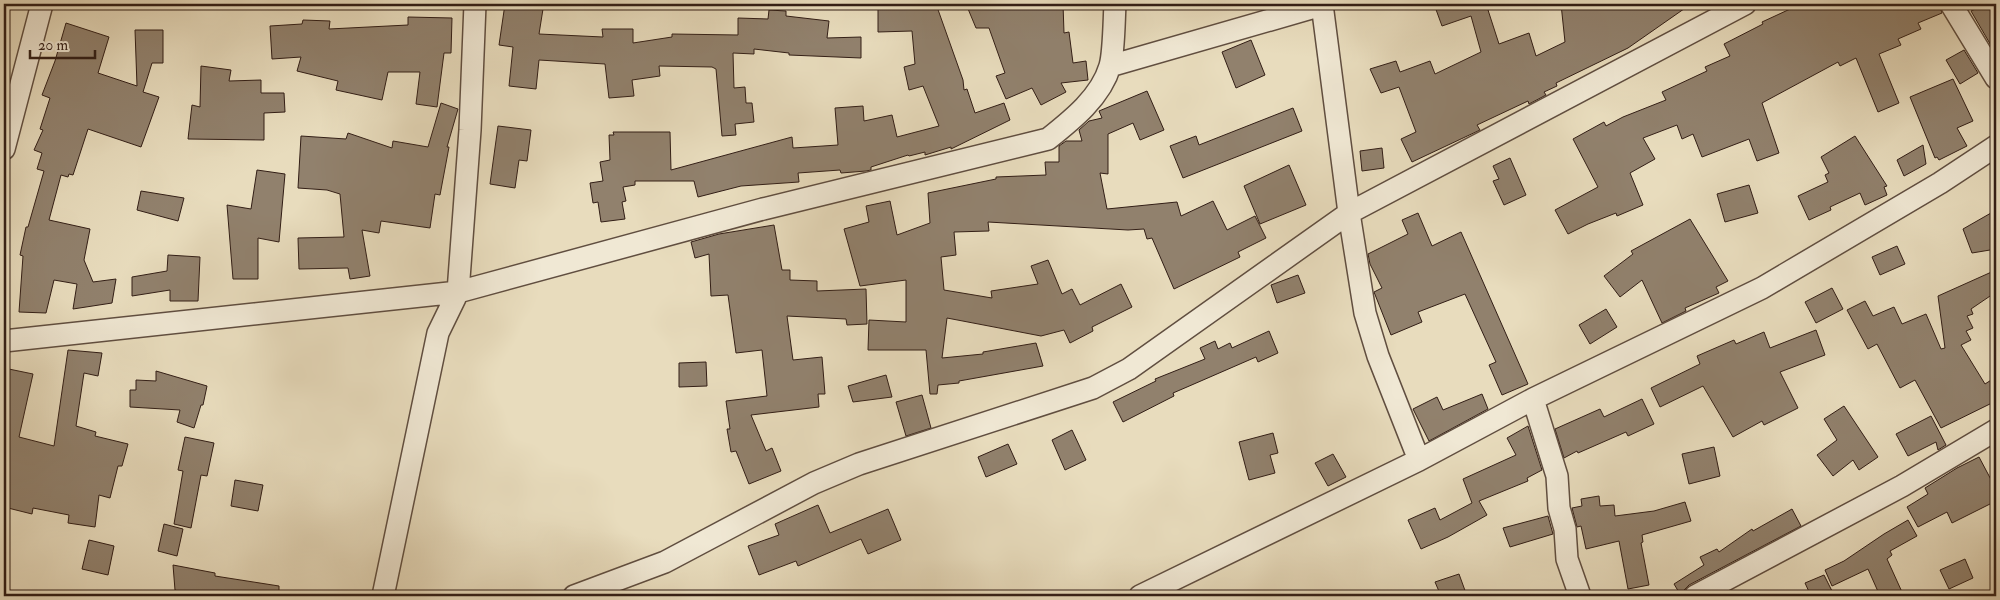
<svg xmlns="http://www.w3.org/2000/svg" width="2000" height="600" font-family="'IM FELL Double Pica',serif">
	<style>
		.building { fill: #91816d; stroke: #321e16 }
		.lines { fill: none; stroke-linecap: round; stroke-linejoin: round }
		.minor-casing { stroke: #604e40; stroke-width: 24 }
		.minor { stroke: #f0e8d4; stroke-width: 21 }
	</style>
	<rect width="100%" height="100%" fill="#e8dcbd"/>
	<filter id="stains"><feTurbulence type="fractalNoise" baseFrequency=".004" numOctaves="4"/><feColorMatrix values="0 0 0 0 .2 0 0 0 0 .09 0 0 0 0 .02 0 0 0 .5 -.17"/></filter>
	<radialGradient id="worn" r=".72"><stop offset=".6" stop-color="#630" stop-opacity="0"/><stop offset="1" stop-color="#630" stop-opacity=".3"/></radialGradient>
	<path class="building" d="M505,4L543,9L539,34L603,37L602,29H633V43L672,37V34L738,35V18L768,19L769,10L786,11V16L829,21L827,38L861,37V58L789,55V53L754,49V54L733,53L734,88L745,87L746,103H752L754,122L735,124L736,135L722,136L716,69L712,67L659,66L660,76L632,80L634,96L609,98L605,64L539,60L536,89L509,86L513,47L499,45Z
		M878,4H936L963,80L964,90L967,89L975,113L1004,103L1010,120L951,149V147L925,155V152L909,156L908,155L871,167V170L866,171L841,173L840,170L798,173L799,182L741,186L698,197L694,181H635V185L623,187L626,201L622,202L625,219L601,222L598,202L593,203L590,183L603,181L600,162L610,160L609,135H614L613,132H670L671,170L792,137L793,148L838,145L835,108L863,106L864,121L892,115L897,137L939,126L923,86L909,90L904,67L915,64L912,31L878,32Z
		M966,4H1063L1064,33L1069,32L1073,63L1086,61L1088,80L1061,83L1066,92L1041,105L1032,88L1006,99L996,76L1005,73L989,28H976Z
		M1434,4H1499V6L1488,10L1499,44L1529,33L1536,56L1565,42L1561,4H1691L1628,48L1556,83L1557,86L1544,92L1546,95L1529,104L1528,101L1477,125L1480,130L1412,162L1401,139L1416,132L1399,87L1381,93L1370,69L1396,61L1400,72L1430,61L1435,74L1481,52L1471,16L1442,26Z
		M1801,4H1939L1942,13L1918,23L1921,29L1898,39L1901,45L1879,54L1899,103L1878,112L1856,58L1840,66L1838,62L1762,103L1779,153L1757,161L1749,139L1702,157L1693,134L1682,139L1677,125L1643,138L1655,159L1630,173L1643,205L1617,216L1616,213L1588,224L1568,234L1555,210L1598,187L1573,139L1604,122L1606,126L1623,117L1666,100L1662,92L1707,71L1705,67L1730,56L1724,44L1763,24L1762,22Z
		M1986,4H1996V54L1971,11Z
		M408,17L452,18L451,53H444L437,107L416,104L420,72H388L382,100L336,90L338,81L297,71L301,57L272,59L270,26L302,24L303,20L330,21L329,29L408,25Z
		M66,23L109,37L98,73L137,86L135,30H163V63H152L143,92L159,97L141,147L88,129L73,175L69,174L68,177L61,175L49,220L90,229L84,260L93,282L116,279L112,303L73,309L77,284L54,280L46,313L19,312L23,256L20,255L26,227H28L44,171L37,169L42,153L34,150L43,130L40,129L50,98L42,95L55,61Z
		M1251,40L1265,75L1236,88L1222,52Z
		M1964,50L1978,73L1960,84L1946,60Z
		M201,66L231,70L229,81L261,80V93H284L285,112L264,113V140L188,139L192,105L200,107Z
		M1953,79L1973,121L1957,128L1967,146L1939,160L1937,157L1935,158L1910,97Z
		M1147,91L1164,130L1140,140L1133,123L1108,134V174L1100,173L1107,209L1177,202L1181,216L1213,201L1227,230L1255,216L1266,238L1238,252L1240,257L1174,289L1152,238L1147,239L1144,229L1128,230L988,222L989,231L954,232L956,255L941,257L944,290L992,298L991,291L1038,284L1031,266L1048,260L1062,294L1072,289L1080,305L1121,284L1132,307L1092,327L1093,331L1070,343L1064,330L1041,336L947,318L942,358L983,354V352L1036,343L1043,366L959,381V383L938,385L937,394H930L926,350H868L869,320L906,322V280L860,286L844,229L869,222L866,206L890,201L897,235L930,223L928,193L996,179V177L1046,175L1045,162H1059V146L1066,141H1082L1079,130L1089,121L1102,118L1099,111Z
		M441,103L458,109L447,147H449L440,195L435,194L430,228L381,221L379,233L362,230L370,276L350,279L348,268L299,269L298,238L344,237L340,194L327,190L298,188L301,136L346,139L348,133L392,148L393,141L428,147Z
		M1293,108L1302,131L1183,178L1170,146L1196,136L1199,145Z
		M498,126L531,130L527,161L519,160L515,188L490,184Z
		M1855,136L1887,186L1884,187L1887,195L1865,205L1860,193L1830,207L1831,210L1809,220L1798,196L1828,182L1825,175L1829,173L1821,157Z
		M1923,145L1926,164L1904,176L1897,160Z
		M1382,148L1384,168L1362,171L1360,151Z
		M1510,158L1526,195L1504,205L1493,181L1499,179L1493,166Z
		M1289,165L1306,205L1260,224L1244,186Z
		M257,170L285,174L279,242L258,238V279H233L227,205L251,209Z
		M1749,185L1758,213L1725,222L1717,194Z
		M141,191L184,198L178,221L137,210Z
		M1418,213L1432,246L1461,232L1528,384L1502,395L1489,365L1496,362L1465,294L1418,312L1422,322L1391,335L1374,292L1382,288L1370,264L1368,254L1408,234L1402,220Z
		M1991,213L1996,223V249L1972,253L1963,229Z
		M1690,219L1728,281L1716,287L1719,293L1685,308L1686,311L1662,323L1642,280L1620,297L1604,276L1633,254L1631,251Z
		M774,225L782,270H790V280L817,281V291L866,289L867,324L847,325L846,319L787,316L793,360L822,357L825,394H818L819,407L751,415L766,451L772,448L781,471L749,484L736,451L731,452L727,429H730L726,401L767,396L762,350L736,353L728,295L711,296L709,254L695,258L691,242L719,234Z
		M1897,246L1905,264L1880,275L1872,257Z
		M168,255L200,257L198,301H170V290L132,296V277L167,271Z
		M1996,270V292L1971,309L1973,314L1967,316L1973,328L1966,331L1971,340L1961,345L1985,384L1996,377V401L1941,428L1915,380L1900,388L1877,344L1868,349L1847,310L1865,301L1873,316L1894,307L1902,324L1926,314L1941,349L1945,348L1938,296Z
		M1298,275L1305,293L1277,303L1271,285Z
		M1832,288L1843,309L1816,323L1805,302Z
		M1606,309L1617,327L1590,344L1579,325Z
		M1816,330L1825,355L1780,372L1798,408L1764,425L1762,421L1733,437L1703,386L1660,407L1651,388L1700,364L1697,356L1734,340L1736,344L1764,332L1770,348Z
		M1269,331L1278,353L1258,362L1256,357L1187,387L1173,393L1174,396L1123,422L1113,402L1156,381L1155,379L1205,359L1200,348L1215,341L1218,349L1230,343L1232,348Z
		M68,350L102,353L98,376L84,373L76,426L96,432L95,436L128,444L122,466H118L110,498L99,495L95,527L68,523L69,515L33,508L32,514L4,507V368L33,374L19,437L54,446Z
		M706,362L707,386L679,387V363Z
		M156,371L207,386L203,405H201L194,428L177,422L180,410L130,407V390H136V380L156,381Z
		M886,375L892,397L853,402L848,386Z
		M1482,394L1488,409L1429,441L1413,409L1437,397L1443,410Z
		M922,395L931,428L906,436L896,402Z
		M1642,399L1654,424L1628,436L1626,432L1578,453L1577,451L1564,458L1555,429L1600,409L1604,417Z
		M1844,406L1878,457L1859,470L1853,460L1833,476L1817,455L1837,440L1824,419Z
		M1931,416L1946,445L1938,450L1936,442L1908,456L1896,434Z
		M1528,426L1542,470L1527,478L1528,481L1479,501L1487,515L1448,537L1421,549L1408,520L1435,508L1440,520L1472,503L1463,479L1516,455L1507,438Z
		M1072,430L1086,460L1065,470L1052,440Z
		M1273,433L1278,453L1270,455L1275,473L1249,480L1239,442Z
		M185,437L214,443L207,476L201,475L191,528L174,524L183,471L178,470Z
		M1008,444L1017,464L986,477L978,457Z
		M1714,447L1720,476L1689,484L1682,454Z
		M1333,454L1346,477L1328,486L1315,463Z
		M1979,457L1996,489V501L1952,523L1947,512L1918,527L1907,507L1928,494L1925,488L1957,468Z
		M235,480L263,485L258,511L231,506Z
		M1599,496L1600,506L1614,505L1615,516L1654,511L1685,502L1691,521L1642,535L1643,542L1641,543L1649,585L1628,589L1619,541L1586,549L1581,526L1577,527L1572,508L1582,506L1581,499Z
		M818,505L830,533L888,509L901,540L868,554L861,539L798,566L796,561L759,575L748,546L779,535L775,524Z
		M1792,509L1801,526L1689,585L1680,594L1674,584L1704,565L1700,557L1717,549L1719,552L1752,529L1753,531Z
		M1548,516L1553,534L1510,547L1503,528Z
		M1908,520L1917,536L1890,551L1892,555L1887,559L1902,592L1892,596H1880L1868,569L1832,586L1825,570L1844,561L1884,534Z
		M164,524L183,529L177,556L158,551Z
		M89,540L114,546L108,575L82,569Z
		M1965,559L1973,578L1949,589L1940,570Z
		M173,565L215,573V576L279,586V596H177L178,591L175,590Z
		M1459,574L1467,596H1441L1435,582Z
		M1824,575L1832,591L1821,596H1811L1805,583Z"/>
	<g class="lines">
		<defs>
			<path id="minor" d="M1322,4L1349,213L1365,313L1378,356L1419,460
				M1951,4L1996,78
				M1110,66L1322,5
				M4,149L42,4
				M4,341L458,292L763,209L1048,139C1072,120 1101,97 1110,66C1114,52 1114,20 1115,4
				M1533,399L1557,476L1559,508L1565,529L1567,559L1580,596
				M383,596L438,333L458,292L470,130L475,4
				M574,596L665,562L814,483L859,464L1093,388L1129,369L1349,213L1745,4
				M1140,596L1419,460L1533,399L1762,288L1940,183L1996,146
				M1695,596L1902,486L1996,430"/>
		</defs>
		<use href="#minor" class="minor-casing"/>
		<use href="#minor" class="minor"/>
	</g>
	<rect width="2000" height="600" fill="none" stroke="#e8dcbd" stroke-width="20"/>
	<rect x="5" y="5" width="1990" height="590" fill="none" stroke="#321e16" stroke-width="2.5"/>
	<rect x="10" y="10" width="1980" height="580" fill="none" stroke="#321e16"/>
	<path d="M30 50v8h65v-8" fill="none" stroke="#321e16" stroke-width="2.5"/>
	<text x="38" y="50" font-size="15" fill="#321e16" stroke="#f0e8d4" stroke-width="4" paint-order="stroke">20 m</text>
	<rect width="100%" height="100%" filter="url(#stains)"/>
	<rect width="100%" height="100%" fill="url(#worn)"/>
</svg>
